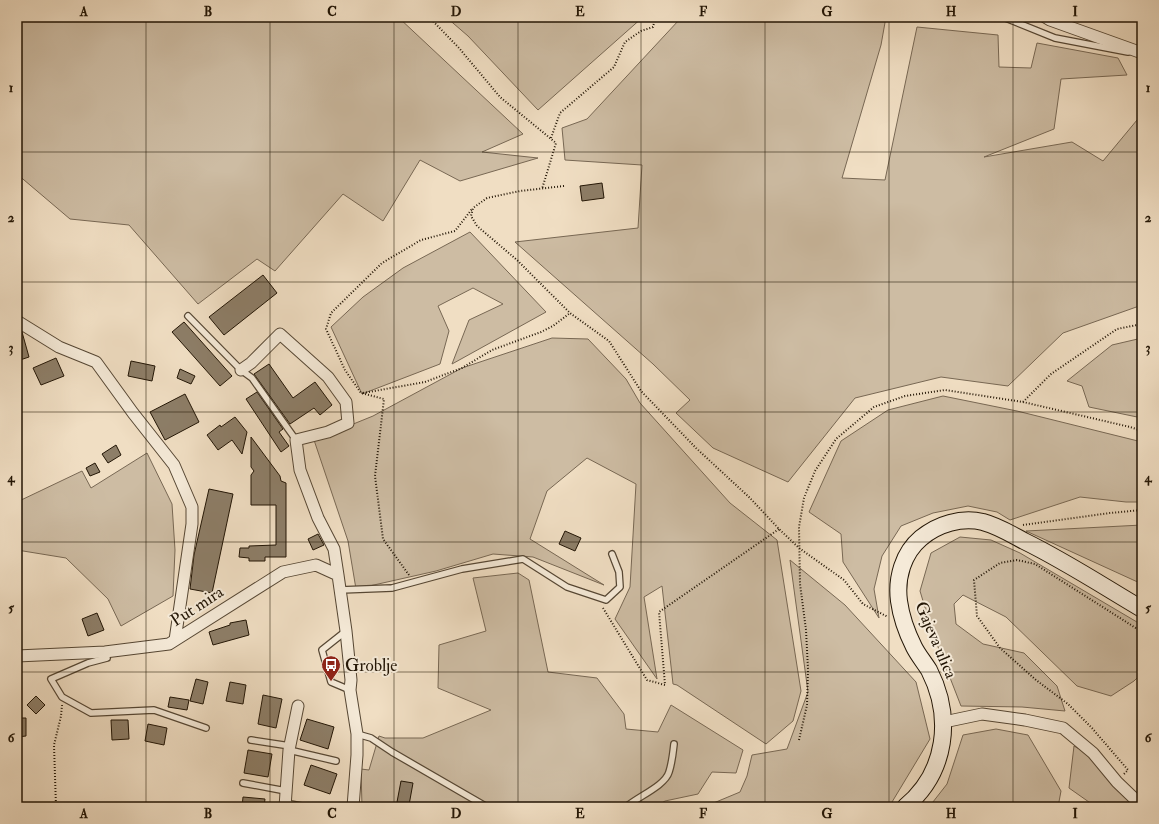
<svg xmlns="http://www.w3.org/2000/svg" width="1159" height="824" font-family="'IM FELL Double Pica',serif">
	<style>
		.green { fill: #cdbca3; stroke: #786854 }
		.building { fill: #8d7e68; stroke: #221505 }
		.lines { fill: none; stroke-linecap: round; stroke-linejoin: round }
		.lane-casing { stroke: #564734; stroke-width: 8 }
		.street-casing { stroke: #564734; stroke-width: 13 }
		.secondary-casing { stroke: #221505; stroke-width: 18 }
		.path { stroke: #221505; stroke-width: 2; stroke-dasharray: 1 2; stroke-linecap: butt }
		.lane { stroke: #f5ead8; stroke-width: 5.5 }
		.street { stroke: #f5ead8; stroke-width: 11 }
		.secondary { stroke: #f5ead8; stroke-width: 16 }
		.grid { fill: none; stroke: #221505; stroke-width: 1; stroke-opacity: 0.55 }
		.labels { text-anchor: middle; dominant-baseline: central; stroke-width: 4; stroke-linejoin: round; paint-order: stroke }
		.street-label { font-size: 17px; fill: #221505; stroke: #f5ead8 }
		.poi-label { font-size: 17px; fill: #221505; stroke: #f5ead8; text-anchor: start }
		.neatline { fill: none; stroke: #221505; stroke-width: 1.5 }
		.grid-label { font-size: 13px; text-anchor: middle; font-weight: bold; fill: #221505 }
	</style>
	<rect width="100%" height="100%" fill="#f0dec3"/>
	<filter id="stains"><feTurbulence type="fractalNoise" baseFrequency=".005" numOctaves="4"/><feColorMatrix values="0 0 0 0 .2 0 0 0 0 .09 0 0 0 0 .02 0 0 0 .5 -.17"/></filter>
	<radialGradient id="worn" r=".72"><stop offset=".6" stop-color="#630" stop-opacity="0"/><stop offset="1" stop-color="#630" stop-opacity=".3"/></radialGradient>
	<path class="green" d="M17,17H398L523,134L482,152L538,158L460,181L420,160L383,221L343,194L275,271L257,259L198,304L129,225L70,219L17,174Z
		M446,17H643L538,110L468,36Z
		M684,17H886L881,45L842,178L885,180L917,27L998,35L999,67L1031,68L1037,43L1118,58L1127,75L1061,79L1054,129L984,157L1072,142L1103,161L1142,114V305L1063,333L1008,386L941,377L855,398L788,482L713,448L676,413L690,400L653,364L515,242L638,228L642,165L565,160L562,128L587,119L679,20Z
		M470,232L546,312L452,364L469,320L503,304L473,288L438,306L449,331L440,364L362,394L331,327L363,297L403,268Z
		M552,338L588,339L626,379L640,403L730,503L777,540L801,691L793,721L766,744L677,685L673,684L662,586L644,597L657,679L615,619L630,587L636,484L587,458L547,491L530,539L604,585L533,557L493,554L436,571L356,589L348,541L314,440L373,416L462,368Z
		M1142,338V418L1089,407L1082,386L1067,381L1112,345Z
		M943,396L1017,411L1142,442V502H1126L1080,497L1010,520L997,512L968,506L933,513L901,526L882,556L874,589L879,618L843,562L841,534L809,512L841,441L888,410Z
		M147,453L172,504L175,550L173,596L121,626L108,599L66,558L17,550V502L82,471L91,488Z
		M1142,525V584L1026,531Z
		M960,537L991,540L1020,553L1142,625V673L1134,681L1111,696L1077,686L1006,617L963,595L954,604L956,624L983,644L1024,653L1057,686L1065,711L1022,707L961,706L933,634L920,591L931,553Z
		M790,560L845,605L916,682L930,739L889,807H704L740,792L747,776L752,755L787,749L808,692Z
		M518,573L529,580L548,672L597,678L624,714L626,729L658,732L671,705L743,750L736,773L712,772L698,794L665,801L655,807H362L361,769L369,770L379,736L385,738H423L491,710L438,688L439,645L486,631L473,578Z
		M996,729L1028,735L1061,791L1058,807H929L947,784L963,735Z
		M1074,746L1092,756L1135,807H1096L1069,788Z"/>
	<path class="building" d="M602,183L604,198L582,201L580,186Z
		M263,275L277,293L224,335L209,317Z
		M184,322L232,376L220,386L172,332Z
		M17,329L22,332L29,357L17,361Z
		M56,358L64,376L41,385L33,368Z
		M131,361L155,366L152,381L128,376Z
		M269,364L293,398L315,382L332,405L320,415L314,408L290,424L254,374Z
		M180,369L195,376L191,384L177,378Z
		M257,392L283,429L279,432L289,446L281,452L246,399Z
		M185,394L199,422L165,440L150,412Z
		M235,417L247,432L242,454L232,440L218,450L207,435L220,425L221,427Z
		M251,437L280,476L281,481L286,483V557H265V561H249V558L239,557L240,548H249V546L276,545V505H251V475L254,471L251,467Z
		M116,445L121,455L108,463L102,454Z
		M95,463L100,472L90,476L86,468Z
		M209,489L233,494L212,593L190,589L194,555Z
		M565,531L581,538L575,551L559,544Z
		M318,534L324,545L313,550L308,539Z
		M97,613L104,630L88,636L82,619Z
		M246,620L249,635L213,645L209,632L230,625V623Z
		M196,679L208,682L203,704L190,701Z
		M230,682L246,685L243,704L226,701Z
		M263,695L282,699L276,728L258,724Z
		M36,696L45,705L36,714L27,705Z
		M170,697L189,700L187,710L168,707Z
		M17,718H26V736L17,737Z
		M307,719L334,727L328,749L300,740Z
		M111,720H128L129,739L112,740Z
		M148,724L167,728L164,745L145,741Z
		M248,750L272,754L268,777L244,773Z
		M311,765L337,774L330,794L304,785Z
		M401,781L413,783L409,805L397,802Z
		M243,797L265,799L264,807H242Z"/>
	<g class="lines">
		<defs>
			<path id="lane" d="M1003,17L1055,38L1128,52
				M188,316L241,370L252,378L296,440
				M340,590L392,588L462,569L523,559L567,587L606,600L620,587L619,572L612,554
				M346,631L322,650L331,682L350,690
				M105,652L107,658L88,663L51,679L62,697L91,713L154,710L206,728
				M357,734L371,738L392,752L487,807
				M251,740L290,746
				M289,750L336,761
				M243,783L286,791
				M285,803L307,807
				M626,807C637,797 665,786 669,772C672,763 673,753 674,744"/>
			<path id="street" d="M1045,17L1050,20L1142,53
				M17,321L59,347L96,362L133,413L174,465L192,507V524L175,640
				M241,370L251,363L280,334L328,377L346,402L348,423L328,432L296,440L300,470L318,518L334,549L338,575
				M17,656L105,652L169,644L283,572L316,565L338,575L346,631L351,680L350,690L357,734V755L353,807
				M944,722L982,714L1025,720L1063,728L1093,753L1117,782L1142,806
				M285,807L289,750L298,706"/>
			<path id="secondary" d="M905,807C947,772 953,717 929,670C924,662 918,655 914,647C907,633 901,616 899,601C896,578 903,553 921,538C938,524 961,517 983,522C998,526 1011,534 1024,541C1065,561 1103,586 1142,609"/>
		</defs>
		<use href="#lane" class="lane-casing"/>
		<use href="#street" class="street-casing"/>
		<use href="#secondary" class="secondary-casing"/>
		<path class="path" d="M429,17L459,48L500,97L556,143L542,189
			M551,138L560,113L614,67L625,42L641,31L653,27L655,19L664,17
			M564,186L520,191L487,198L473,208L471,216L477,226L517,260L570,313L609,341L641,391L696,448L750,498L779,529L799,548L844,580L863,604L888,617
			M363,393L425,382L462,368L492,350L541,332L553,326L570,313
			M1023,402L1051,374L1117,329L1142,324
			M1023,525L1110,513L1142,510
			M409,575L383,539L375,476L384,399L361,393L345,370L326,329L331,313L382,263L421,240L455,231L472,209
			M603,608L647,680L665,685L659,612L779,529
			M799,740L807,705L808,669L806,630L800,584L799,527L804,498L815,471L836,439L874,407L905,396L945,390L1023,402L1130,427L1142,431
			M1124,774L1128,770L1092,728L1068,704L1036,680L1000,648L977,616L974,580L1000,563L1017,560L1035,564L1142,632
			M56,807L54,745L61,716L62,705"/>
		<use href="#lane" class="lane"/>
		<use href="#street" class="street"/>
		<use href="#secondary" class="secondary"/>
	</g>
	<path class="grid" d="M146,17V807M270,17V807M394,17V807M518,17V807M641,17V807M765,17V807M889,17V807M1013,17V807M17,152H1142M17,282H1142M17,412H1142M17,542H1142M17,672H1142"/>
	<defs>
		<symbol id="bus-pin" viewBox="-11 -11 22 30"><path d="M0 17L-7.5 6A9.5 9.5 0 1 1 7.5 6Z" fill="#8f2418" stroke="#f5ead8"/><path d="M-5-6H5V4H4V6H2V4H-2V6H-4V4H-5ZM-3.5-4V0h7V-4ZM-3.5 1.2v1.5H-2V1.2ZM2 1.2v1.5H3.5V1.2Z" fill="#fff"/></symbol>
	</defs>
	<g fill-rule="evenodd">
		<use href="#bus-pin" x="320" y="654" width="22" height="30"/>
	</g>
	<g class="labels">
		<g class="street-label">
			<text transform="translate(197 606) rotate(-33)">Put mira</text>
			<text transform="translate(936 640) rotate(67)">Gajeva ulica</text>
		</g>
		<g class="poi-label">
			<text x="345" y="665">Groblje</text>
		</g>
	</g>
	<rect width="1159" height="824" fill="none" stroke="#f0dec3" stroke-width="44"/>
	<rect x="22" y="22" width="1115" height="780" class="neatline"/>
	<g class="grid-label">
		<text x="84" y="16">A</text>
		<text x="208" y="16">B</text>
		<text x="332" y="16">C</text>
		<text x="456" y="16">D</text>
		<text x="580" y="16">E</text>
		<text x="703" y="16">F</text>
		<text x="827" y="16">G</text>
		<text x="951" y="16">H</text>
		<text x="1075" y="16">I</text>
		<text x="11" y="92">1</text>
		<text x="1148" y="92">1</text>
		<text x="11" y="222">2</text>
		<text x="1148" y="222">2</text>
		<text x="11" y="352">3</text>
		<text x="1148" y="352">3</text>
		<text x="11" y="482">4</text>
		<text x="1148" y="482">4</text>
		<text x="11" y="612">5</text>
		<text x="1148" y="612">5</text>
		<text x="11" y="742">6</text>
		<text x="1148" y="742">6</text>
		<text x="84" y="818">A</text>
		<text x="208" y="818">B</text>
		<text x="332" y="818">C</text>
		<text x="456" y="818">D</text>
		<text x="580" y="818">E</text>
		<text x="703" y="818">F</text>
		<text x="827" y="818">G</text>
		<text x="951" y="818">H</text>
		<text x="1075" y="818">I</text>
	</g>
	<rect width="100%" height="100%" filter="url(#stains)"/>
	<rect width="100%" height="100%" fill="url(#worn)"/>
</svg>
